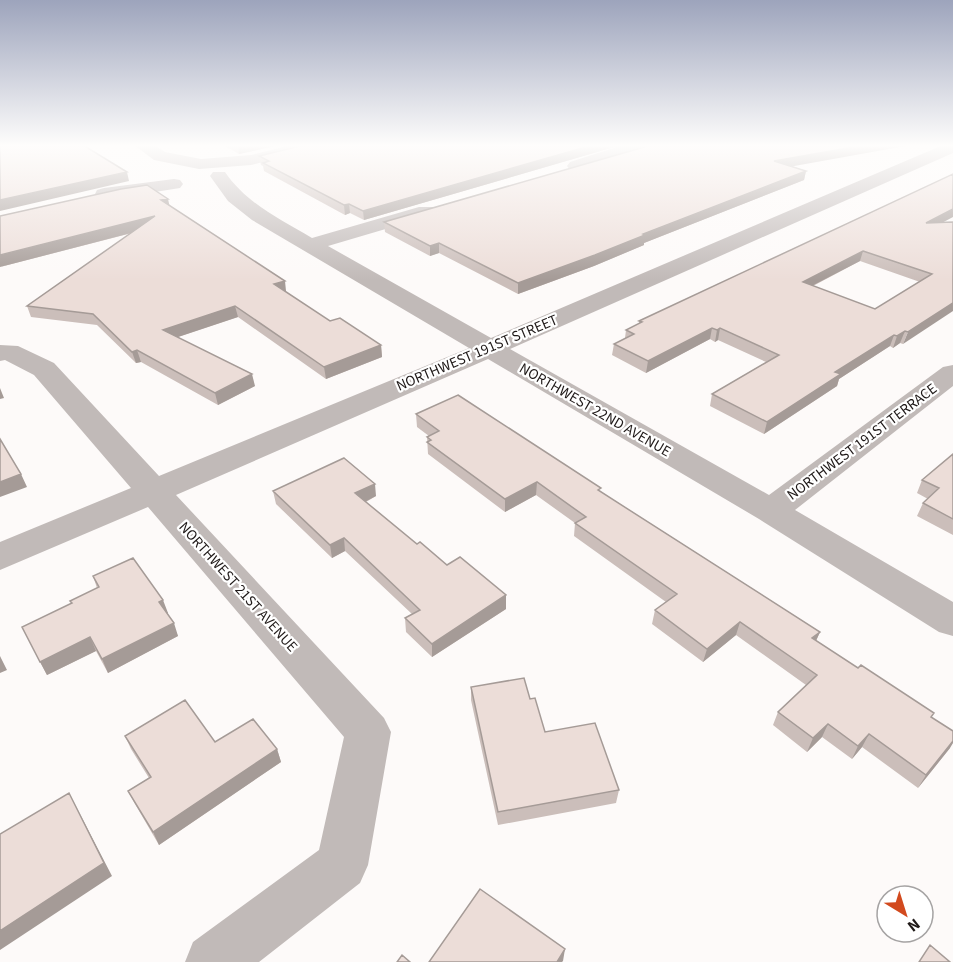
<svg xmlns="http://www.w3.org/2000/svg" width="953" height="962" font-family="'Source Sans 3',sans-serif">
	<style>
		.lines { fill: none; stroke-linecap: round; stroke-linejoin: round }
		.minor { fill: #c1bab8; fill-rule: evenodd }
		.wall { fill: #cbbeba; fill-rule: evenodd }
		.shaded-wall { fill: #a59b97 }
		.building { fill: #ecddd8; stroke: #a59b97; stroke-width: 1.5; fill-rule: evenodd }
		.labels { text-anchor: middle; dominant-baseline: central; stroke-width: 4.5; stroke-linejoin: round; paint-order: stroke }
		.street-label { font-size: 15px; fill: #1f1918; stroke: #fff }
	</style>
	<rect width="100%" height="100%" fill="#fdfaf9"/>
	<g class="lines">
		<path class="minor" d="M134,145H154L165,152L201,159L251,155L291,145H321L319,148L251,165L199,169L154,160Z
			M623,145H649L647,148L582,170H570L567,166L570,162Z
			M943,145H953V153L510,349L769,495L943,367L953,365V386L795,510L953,602V636L939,632L759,519L488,359L176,495L384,718L391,732L368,865L360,883L259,962H185L193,942L319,850L344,737L148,507L0,570V542L131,488L34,375L5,360L0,361V345L18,346L54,363L159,476L469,348L252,220L228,201L210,176L213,172H225C247,204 280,219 312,238L419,207H433L436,211L433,215L328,246L491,338Z
			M174,179L180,180L183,184L180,188L104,200L97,198L95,194L97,190L104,188Z"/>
	</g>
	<path class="wall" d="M223,145H279L239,154Z
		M621,145L364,220L350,213L345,215L264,171L263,166L261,165L259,156Z
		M644,147L792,166L806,171L804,180L644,243V245L594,266L518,294L439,253L430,256L385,232L384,222Z
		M169,206L286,291L285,292L330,321L381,345L382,357L326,379L238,317L178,337L255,386L218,405L141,362L136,363L97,325L31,317L27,306L132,233L0,267Z
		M942,222H953L903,344L900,343L893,348L890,346L839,379L837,386L764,434L710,406L712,394L766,362L718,340L715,342L710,339L646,373L612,355L614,344L625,338L626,330L639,324V321ZM860,261L920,282L875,309L813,286Z
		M416,414L600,491L820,632L816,641L931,717L950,748L918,788L862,747L852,759L822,737L807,752L773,725L778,712L806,685L736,635L703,662L652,624L655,610L666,602L574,536L575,523L536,495L505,512L428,454L427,437L429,436L417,427Z
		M953,454V535L917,516L923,503L928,499L917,493L922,480Z
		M273,491L376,496L366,502L417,544L447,565L506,595V609L432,657L406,632L405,618L412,614L345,551L332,558L276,504Z
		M93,576L168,613L167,614L178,636L108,673L96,651L47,675L22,627L71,604L97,588Z
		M471,687L530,699L545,732L619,790L616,803L498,825L471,700Z
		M125,736L215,742L277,749L281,762L159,845L135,804L128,791L149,778L131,749Z"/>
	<path class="shaded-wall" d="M238,145H279L239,154Z
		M593,145H621L364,220L363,211Z
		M865,145H911L772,170L774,161Z
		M806,171L804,180L644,243V245L594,266L518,294V283Z
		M127,172L129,181L0,211V200Z
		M168,199L170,208L161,200Z
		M349,204L350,213L345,215L344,205Z
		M953,209V217L923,233L926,223Z
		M155,216L158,226L0,267V255Z
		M439,243V253L430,256V246Z
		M863,251L860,261L800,292L803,282Z
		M285,281L286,291L276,295L274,284Z
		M953,303V311L903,344L908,332Z
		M235,306L238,317L166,341L163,330Z
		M712,328L710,339L646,373L648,361Z
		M720,328L718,340L715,342L717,330Z
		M905,331L900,343L893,348L897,336Z
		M894,335L890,346L839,379L837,386L764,434L767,422L835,372Z
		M381,345L382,357L326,379L324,367Z
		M137,350L141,362L136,363L132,352Z
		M252,374L255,386L218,405L215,393Z
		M0,388L4,398L0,399Z
		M21,474L27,487L0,497V482Z
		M537,482L536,495L505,512V499Z
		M375,484L376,496L357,506L355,493Z
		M344,538L345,551L332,558L330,545Z
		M506,595V609L432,657V644Z
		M163,600L168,613L164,615L159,602Z
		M740,622L736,635L703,662L707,649Z
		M174,623L178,636L108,673L102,659Z
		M820,632L814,645L812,638Z
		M90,637L96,651L47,675L40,662Z
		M0,656L7,670L0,673Z
		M828,724L822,737L807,752L813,738Z
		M869,734L862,747L852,759L858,746Z
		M953,741V743L950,748L918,788L926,775Z
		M277,749L281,762L159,845L153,832Z
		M69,793L112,876L0,950V931Z
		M565,949L563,961L562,962H557Z"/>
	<path class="building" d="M0,145H83L127,172L0,200Z
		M304,145H593L363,211L349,204L344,205L263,163L269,161L259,156Z
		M645,145H865L774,161L806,171L643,234L645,235L595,255L518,283L439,243L430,246L384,222L644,147Z
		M953,174V209L926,223L953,222V303L908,332L905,331L897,336L894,335L835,372L841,374L767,422L712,394L779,355L720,328L717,330L712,328L648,361L614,344L634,334L626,330L642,322L639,321ZM863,251L932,274L875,309L803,282Z
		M147,185L168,199L161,200L285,281L274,284L330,321L340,318L381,345L324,367L235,306L163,330L252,374L215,393L137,350L132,352L93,314L27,306L155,216L0,255V216L121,189Z
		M458,395L601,488L598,490L820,632L812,638L858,668L861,665L934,713L931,717L953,731V741L926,775L869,734L858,746L828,724L813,738L778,712L817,675L740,622L707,649L655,610L677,594L575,523L586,517L537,482L505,499L427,442L431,440L427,437L439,431L416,414Z
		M0,439L21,474L0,482Z
		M953,454V519L923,503L939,488L922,480Z
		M344,458L375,484L355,493L417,544L420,542L447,565L460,557L506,595L432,644L405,618L420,610L344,538L330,545L273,491Z
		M133,558L163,600L159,602L174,623L102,659L90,637L40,662L22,627L72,603L70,601L99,587L93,576Z
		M524,678L530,699L535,698L545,732L595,723L619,790L498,812L471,687Z
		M185,700L215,742L253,719L277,749L153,832L128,791L151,777L125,736Z
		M69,793L104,863L0,931V834Z
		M480,889L565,949L557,962H429Z
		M930,945L950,962H919Z
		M402,955L410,962H397Z"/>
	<linearGradient id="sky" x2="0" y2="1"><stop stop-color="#9da4bc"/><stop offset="0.52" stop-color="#fefdfc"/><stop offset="1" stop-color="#fefdfc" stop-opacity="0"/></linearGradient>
	<rect width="953" height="280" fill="url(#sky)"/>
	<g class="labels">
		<g class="street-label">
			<text transform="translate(477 353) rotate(-23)">NORTHWEST 191ST STREET</text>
			<text transform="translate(595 410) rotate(30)">NORTHWEST 22ND AVENUE</text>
			<text transform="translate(862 442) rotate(-37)">NORTHWEST 191ST TERRACE</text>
			<text transform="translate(238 587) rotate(48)">NORTHWEST 21ST AVENUE</text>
		</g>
	</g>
	<g transform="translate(905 914) rotate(142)"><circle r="28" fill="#ffffff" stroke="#a5a3a3" stroke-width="1.5"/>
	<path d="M0-4.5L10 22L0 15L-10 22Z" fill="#d24a1e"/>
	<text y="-9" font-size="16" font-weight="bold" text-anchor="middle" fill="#1f1918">N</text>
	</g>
</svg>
